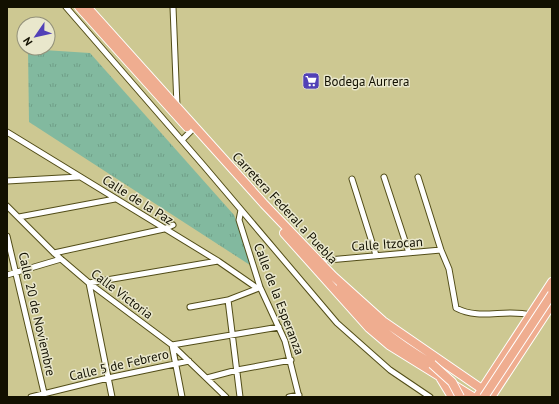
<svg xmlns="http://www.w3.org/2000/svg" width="559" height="404" font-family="'PT Sans',sans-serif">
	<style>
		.grass { fill: url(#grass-tufts) }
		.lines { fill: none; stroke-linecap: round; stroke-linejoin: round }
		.minor-casing { stroke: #524d18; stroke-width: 7 }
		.primary-casing { stroke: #fff; stroke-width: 10 }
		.minor { stroke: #fff; stroke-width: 5 }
		.primary { stroke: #efad90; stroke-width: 8 }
		.primary-bridge-casing { stroke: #fff; stroke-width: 10; stroke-linecap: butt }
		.primary-bridge { stroke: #efad90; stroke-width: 8 }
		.labels { text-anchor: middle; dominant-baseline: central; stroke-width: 3; stroke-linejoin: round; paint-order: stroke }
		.poi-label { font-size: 13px; fill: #121000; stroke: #e9e7cc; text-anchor: start }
		.street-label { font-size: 13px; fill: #121000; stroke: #e9e7cc }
	</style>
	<defs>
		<pattern id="grass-tufts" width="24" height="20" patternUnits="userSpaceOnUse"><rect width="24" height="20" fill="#82b99f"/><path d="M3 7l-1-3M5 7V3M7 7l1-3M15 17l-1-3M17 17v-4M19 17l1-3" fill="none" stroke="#6f9e87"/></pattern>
	</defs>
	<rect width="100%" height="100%" fill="#cdc892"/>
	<path class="grass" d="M28,49L90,53L234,215L253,267L29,122Z"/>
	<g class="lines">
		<defs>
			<path id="minor" d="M66,7L204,166L337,323L390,370L430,397
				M173,7L177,106
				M7,132L218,261L257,288
				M182,140L191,131
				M384,177L409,253
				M418,177L441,250L449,269L456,308C481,321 504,308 531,315
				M352,179L376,255
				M7,181L79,177
				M7,206L54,253L89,283L172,345L226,397
				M241,210L239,220L260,287L285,341L299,397
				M19,217L115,199
				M7,236L45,397
				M54,253L164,229L173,225
				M317,261L441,250
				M7,275L61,259
				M190,307L228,300
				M207,378L237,370L291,360
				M31,397L108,378L189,361
				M112,397L89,283L218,261
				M182,397L172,345L279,327
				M240,397L228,300L259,288
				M289,397L299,395"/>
			<path id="primary" d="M79,7L187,127
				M87,7L264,204L333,276L383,321L492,396
				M284,233L369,328L389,345L473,397
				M341,286C368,322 394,341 432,364
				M441,379L452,397
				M477,397L552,282
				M491,397L552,304"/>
		</defs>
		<use href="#minor" class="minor-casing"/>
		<use href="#primary" class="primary-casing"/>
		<use href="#minor" class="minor"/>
		<use href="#primary" class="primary"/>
		<defs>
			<path id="primary-bridge" d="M432,364L452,382L460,397
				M484,397L552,294"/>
		</defs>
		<use href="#primary-bridge" class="primary-bridge-casing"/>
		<use href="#primary-bridge" class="primary-bridge"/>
	</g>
	<defs>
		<symbol id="supermarket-square" viewBox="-11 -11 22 22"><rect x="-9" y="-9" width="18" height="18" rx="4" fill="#5140b7" stroke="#e9e7cc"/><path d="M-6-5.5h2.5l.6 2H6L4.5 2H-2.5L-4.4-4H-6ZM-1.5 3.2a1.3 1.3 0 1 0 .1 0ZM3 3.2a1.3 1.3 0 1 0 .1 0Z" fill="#fff"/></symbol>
	</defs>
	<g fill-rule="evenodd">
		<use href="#supermarket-square" x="301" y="71" width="20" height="20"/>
	</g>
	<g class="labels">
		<g class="poi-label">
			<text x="324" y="81">Bodega Aurrera</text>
		</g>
		<g class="street-label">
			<text transform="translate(138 200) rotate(32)">Calle de la Paz</text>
			<text transform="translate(285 208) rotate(47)">Carretera Federal a Puebla</text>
			<text transform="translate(387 244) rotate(-4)">Calle Itzocan</text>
			<text transform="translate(122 294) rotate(37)">Calle Victoria</text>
			<text transform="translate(279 299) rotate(69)">Calle de la Esperanza</text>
			<text transform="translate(37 314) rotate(77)">Calle 20 de Noviembre</text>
			<text transform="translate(119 365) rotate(-13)">Calle 5 de Febrero</text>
		</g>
	</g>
	<rect width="559" height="404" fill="none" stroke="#121000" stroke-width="16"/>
	<g transform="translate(36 36) rotate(236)"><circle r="19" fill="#e9e7cc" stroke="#93917a"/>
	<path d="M0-3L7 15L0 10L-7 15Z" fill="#5140b7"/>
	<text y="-6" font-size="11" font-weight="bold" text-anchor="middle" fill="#121000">N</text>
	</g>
</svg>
